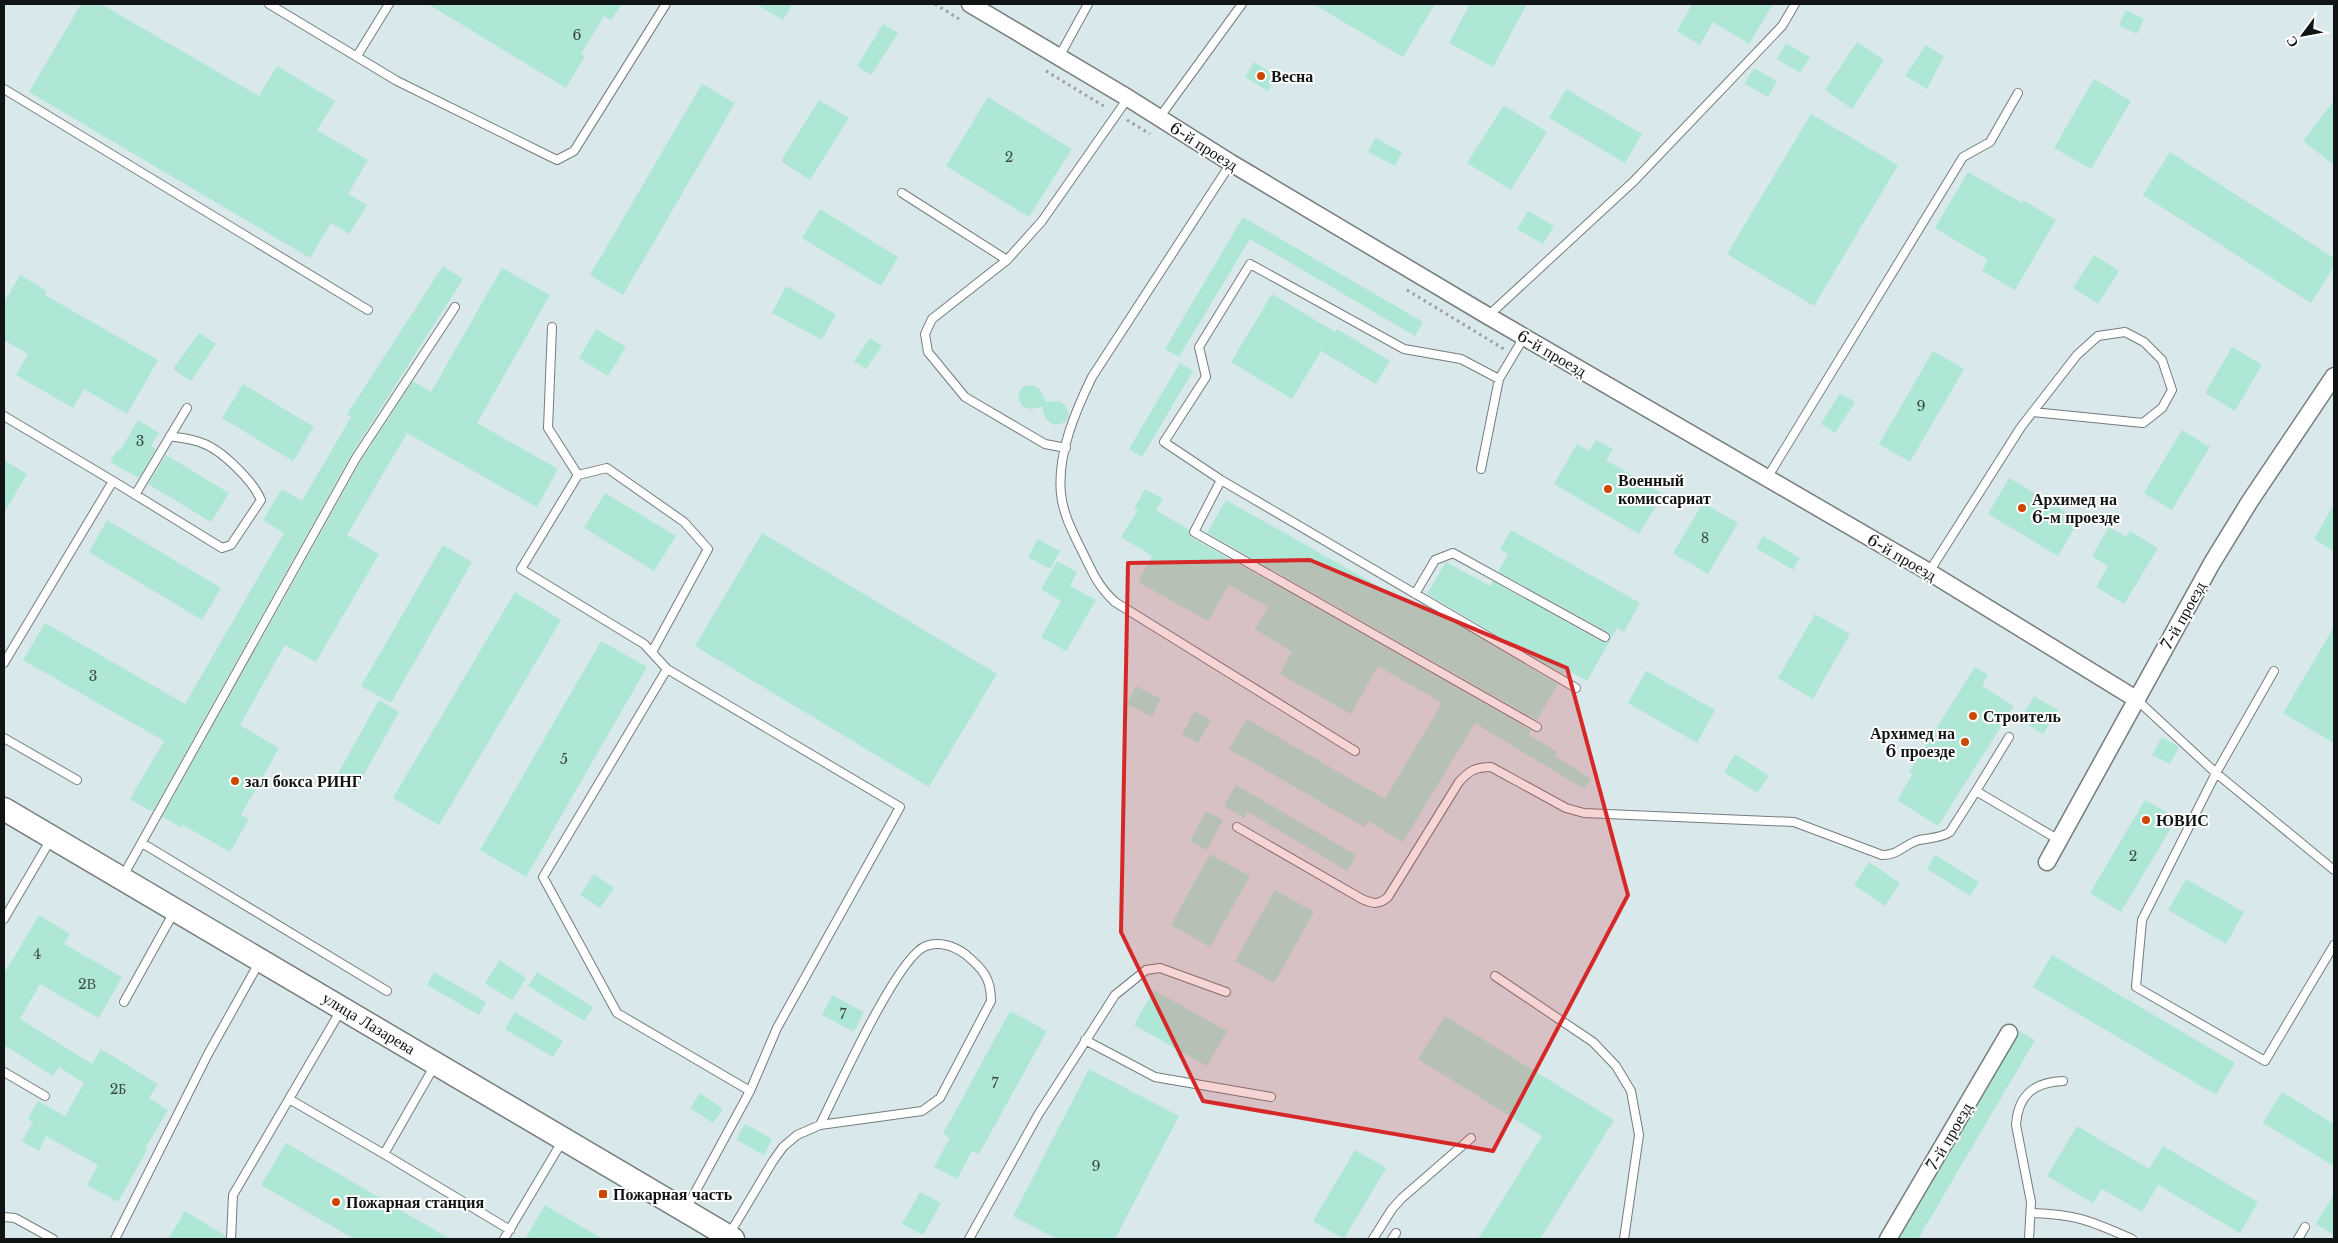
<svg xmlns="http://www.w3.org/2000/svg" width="2338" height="1243" font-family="'Libre Baskerville',serif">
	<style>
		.built { fill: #d8e8eb }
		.building { fill: #afe7d7 }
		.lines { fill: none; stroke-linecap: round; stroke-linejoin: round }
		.lane-casing { stroke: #767c7d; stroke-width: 10 }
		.street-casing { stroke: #767c7d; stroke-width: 19 }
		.secondary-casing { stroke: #767c7d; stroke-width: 25 }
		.path { stroke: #9b9fa1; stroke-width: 3; stroke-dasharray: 2.5 4; stroke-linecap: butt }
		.lane { stroke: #fff; stroke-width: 8 }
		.street { stroke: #fff; stroke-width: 16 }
		.secondary { stroke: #fff; stroke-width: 22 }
		.marked { fill: #d62828; fill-opacity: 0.2; stroke: #d62828; stroke-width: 4; stroke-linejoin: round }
		.poi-dot { fill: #cc4700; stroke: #fff; stroke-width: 2 }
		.labels { text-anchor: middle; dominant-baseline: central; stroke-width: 4; stroke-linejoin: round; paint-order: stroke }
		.number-label { font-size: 14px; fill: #384945 }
		.poi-label { font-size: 16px; font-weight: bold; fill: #111414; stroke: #fff; text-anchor: start }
		.street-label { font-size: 16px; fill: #111414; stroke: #fff }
	</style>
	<rect width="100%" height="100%" fill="#eef4f6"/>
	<path class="built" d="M4,4H2334V1239H4Z"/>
	<path class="building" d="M81,4H101L259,96L277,66L335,101L317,130L368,160L348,194L367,205L349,234L331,223L310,258L29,92Z
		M428,4H622L611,20L604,16L581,54L585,56L566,88Z
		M756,4H792L783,20Z
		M1313,4H1435L1403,57Z
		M1470,4H1527L1493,67L1449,43Z
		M1692,4H1773L1749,44L1713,22L1700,45L1677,31Z
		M2126,10L2144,19L2137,34L2119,25Z
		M883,24L898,33L871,75L857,66Z
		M1857,42L1884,60L1852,109L1825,90Z
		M1786,43L1810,57L1800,73L1777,59Z
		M1926,45L1944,56L1927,89L1905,76Z
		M1254,62L1277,76L1268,91L1245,77Z
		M1754,68L1777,81L1768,97L1744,84Z
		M2094,79L2131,101L2091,169L2054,148Z
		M702,84L735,103L623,295L590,275Z
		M1566,89L1642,134L1625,163L1549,118Z
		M988,97L1072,149L1029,217L946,166Z
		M819,100L849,118L810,180L781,161Z
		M2334,101V165L2303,141Z
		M1504,105L1547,132L1511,190L1467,163Z
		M1811,114L1898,165L1814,306L1727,254Z
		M1375,138L1402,152L1395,166L1368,152Z
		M2170,152L2334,258V266L2311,303L2143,195Z
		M1968,172L2022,203L2023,200L2056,220L2015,290L1982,271L1988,260L1935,228Z
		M820,209L898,257L881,286L802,238Z
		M1528,211L1554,226L1543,244L1517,229Z
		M1243,217L1423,322L1415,336L1250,239L1179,357L1165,349Z
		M2094,255L2119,271L2098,304L2073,288Z
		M443,266L463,279L351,455L153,811L147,809L130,799L164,741L23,660L45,623L185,704L284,533L263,520L282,489L302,501L351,417L347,414Z
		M502,268L550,295L477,423L558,469L537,507L407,433L347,535L379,554L316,662L285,645L240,725L279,748L241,815L249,819L230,852L183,825L182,828L162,817L361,461L413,381L431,392Z
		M20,275L47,291L45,295L158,360L127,414L84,389L73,408L16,375L28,354L4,340V303Z
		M786,286L836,314L822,340L772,313Z
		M1272,294L1335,332L1337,329L1390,361L1376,384L1321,351L1292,399L1231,362Z
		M596,329L626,347L608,376L579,358Z
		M199,333L216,344L191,381L173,369Z
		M870,338L882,346L866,369L854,361Z
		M2232,347L2262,365L2235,411L2205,393Z
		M1933,351L1964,369L1910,462L1879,444Z
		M1180,363L1193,371L1142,457L1129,449Z
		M243,384L314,427L293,461L222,418Z
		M1032,385L1040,389L1046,402L1059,401L1066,406L1069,415L1065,422L1057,425L1052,424L1046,419L1042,407L1030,409L1022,406L1018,398L1020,390L1024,386Z
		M1840,393L1855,402L1835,433L1821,424Z
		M138,420L159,433L151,446L156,449L139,478L110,462L118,449L120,451Z
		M2182,430L2210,447L2172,510L2144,493Z
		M1596,440L1613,449L1606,460L1663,494L1639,534L1554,484L1577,444L1589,451Z
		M166,455L229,493L211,522L148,484Z
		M4,460L27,474L4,513Z
		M2009,478L2079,520L2058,556L1988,514Z
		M1145,489L1163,499L1156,510L1189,530L1191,537L1531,730L1529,735L1557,752L1555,756L1591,779L1584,789L1475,723L1403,842L1368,821L1364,827L1229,749L1247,719L1385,799L1442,703L1378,666L1351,714L1280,674L1292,652L1255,629L1268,607L1229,585L1208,621L1138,582L1152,556L1121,537L1138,510L1134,508Z
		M605,493L676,536L654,571L584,528Z
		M1226,500L1419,609L1422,604L1558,684L1537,720L1207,533Z
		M1703,503L1738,523L1708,574L1673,553Z
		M2334,504V551L2314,539Z
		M107,520L221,588L202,620L89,552Z
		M2109,527L2126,537L2130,531L2158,548L2124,604L2096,587L2108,566L2092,556Z
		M1511,530L1640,603L1624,632L1617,628L1587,681L1566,669L1563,674L1427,594L1446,562L1490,586L1493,581L1602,642H1608L1611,636L1608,632L1498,572L1508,554L1500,549Z
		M762,533L997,674L929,787L695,646Z
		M1763,536L1800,558L1793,570L1756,548Z
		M1038,539L1060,551L1050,569L1028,557Z
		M443,545L472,562L391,703L361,686Z
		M1057,561L1077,572L1070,586L1096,600L1066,651L1041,637L1061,601L1041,589Z
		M515,592L561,620L439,825L393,798Z
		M1815,614L1850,634L1813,699L1778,678Z
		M2334,627V743L2283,713Z
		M601,641L647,667L526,877L480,850Z
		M1975,667L1988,675L1982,686L2014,706L1938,826L1897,800L1913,774L1909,772Z
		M1646,671L1715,710L1697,743L1628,703Z
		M1136,686L1161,699L1152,717L1127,704Z
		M2034,696L2058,710L2043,734L2020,720Z
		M379,700L399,712L355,791L335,779Z
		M1194,711L1211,720L1198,743L1182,735Z
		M2162,737L2179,747L2170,764L2152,755Z
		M1735,754L1769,776L1757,793L1724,772Z
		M1236,785L1356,855L1347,871L1248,812L1244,818L1224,806Z
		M2145,800L2177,818L2121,912L2090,893Z
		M1206,811L1223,820L1207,850L1190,841Z
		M1210,854L1250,876L1210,947L1171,925Z
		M1935,855L1979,882L1970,896L1927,869Z
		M1869,862L1900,883L1885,906L1854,885Z
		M594,874L614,888L600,908L580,895Z
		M2186,879L2244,912L2226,944L2168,910Z
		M1275,890L1314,912L1274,983L1235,961Z
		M39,915L70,934L64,944L122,977L99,1018L40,984L20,1019L92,1064L101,1049L158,1084L149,1098L168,1110L145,1148L147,1150L118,1202L87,1185L98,1165L46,1136L39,1151L22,1141L33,1122L28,1119L38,1101L65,1116L84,1083L59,1067L53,1076L4,1045V974Z
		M2052,955L2235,1063L2216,1095L2033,987Z
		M500,960L526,978L512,1000L485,983Z
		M434,972L486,1002L479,1015L427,985Z
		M537,972L593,1007L584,1021L528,986Z
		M1154,990L1227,1031L1207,1066L1134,1025Z
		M832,995L864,1012L854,1032L822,1015Z
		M1010,1011L1047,1031L979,1154L972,1151L957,1179L934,1167L950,1138L943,1134Z
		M515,1012L563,1041L553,1057L505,1029Z
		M1445,1016L1614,1120L1540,1239H1478L1542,1136L1418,1059Z
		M2020,1031L2035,1040L1918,1239H1899Z
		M1089,1069L1179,1116L1115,1239H1057L1013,1216Z
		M2282,1092L2334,1124V1166L2263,1123Z
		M700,1093L723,1109L713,1123L690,1108Z
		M745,1124L772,1139L764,1155L736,1140Z
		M2077,1126L2149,1169L2163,1146L2258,1202L2240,1233L2158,1185L2142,1212L2102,1189L2093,1203L2047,1176Z
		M286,1143L450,1239H354L261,1185Z
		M1355,1150L1386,1168L1344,1239L1313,1221Z
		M920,1192L941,1203L923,1235L902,1224Z
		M2334,1194V1235L2316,1224Z
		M545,1205L603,1239H525Z
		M185,1211L226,1236L225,1239H168Z"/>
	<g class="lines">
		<defs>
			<path id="lane" d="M269,4L397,81L557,160L574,151L666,4
				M357,56L389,4
				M1059,57L1088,4
				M4,89L368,310
				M1159,118L1242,4
				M1231,163L1092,377C1075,412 1057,454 1061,494C1063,514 1073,533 1082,551C1093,573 1097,585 1115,602L1355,751
				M902,193L1007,260L1042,221L1128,98
				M1007,260L932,319L925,334L928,352L965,397L1045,444L1066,448
				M1488,316L1634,181L1782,26L1795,4
				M552,327L548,428L578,475
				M1524,337L1499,379L1461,359L1404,349L1250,264L1199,347L1206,377L1164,442L1221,480L1576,688
				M4,416L113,481L4,663
				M1481,469L1499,379
				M1767,478L1963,157L1990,142L2018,93
				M1221,480L1194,532L1537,727
				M113,481L222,548L231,545L261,500C253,481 222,450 202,443C192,439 180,438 170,436
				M135,495L187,408
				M1929,572L2021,427L2077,355L2098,336L2125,332L2144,342L2162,360L2172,390L2162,408L2143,423L2033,412
				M1415,594L1435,560L1453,553L1605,637
				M652,652L708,549L684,522L607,468L578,475L521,569L644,644L667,669
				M2274,671L2216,773L2142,920L2136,987L2265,1061L2334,945
				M2136,699L2216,773L2334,870
				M2009,737L1976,791L2059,840
				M4,738L77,780
				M1237,827L1362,899C1373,904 1379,905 1388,897L1459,782C1469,771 1475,767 1491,767L1566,808L1584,813L1794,822L1882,855C1897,856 1905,844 1919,840C1929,838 1941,838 1950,832L1976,791
				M142,843L387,991
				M123,876L356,458L455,307
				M4,919L51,839
				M1495,976L1593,1042L1616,1066L1631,1091L1639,1135L1624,1239
				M124,1002L174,912
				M341,1010L289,1099L384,1154L435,1065
				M1085,1040L1155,1077L1271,1097
				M4,1072L45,1096
				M384,1154L510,1230
				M686,1209L750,1091L777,1028L900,807L667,669L543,877L617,1013L750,1091
				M2031,1213C2076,1214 2091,1221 2132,1239
				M4,1217L15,1218L53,1239
				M730,1233L773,1161L783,1147L797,1135L820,1125L922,1111L940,1098L991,1001C991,978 983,969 965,954C954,946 939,941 926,946C898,955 836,1093 820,1125
				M115,1239L208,1054L260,961
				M231,1239L233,1195L289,1099
				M504,1239L563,1140
				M969,1239L1038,1115L1115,995L1146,970L1160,968L1226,992
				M1373,1239L1392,1209L1402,1198L1471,1138
				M1392,1239L1396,1233
				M2029,1239L2031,1202L2016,1125C2018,1095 2034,1082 2063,1081
				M2298,1239L2305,1227"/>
			<path id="street" d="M970,4L1128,98L1231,163L1488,316L1929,572L2136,699
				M2047,862L2212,563L2250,501L2334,376
				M1888,1239L2009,1033"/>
			<path id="secondary" d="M4,809L733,1239"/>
		</defs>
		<use href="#lane" class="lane-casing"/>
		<use href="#street" class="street-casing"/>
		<use href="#secondary" class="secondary-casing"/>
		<path class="path" d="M935,4L959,19
			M1046,71L1107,108
			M1127,120L1150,134
			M1407,290L1504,349"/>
		<use href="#lane" class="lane"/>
		<use href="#street" class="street"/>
		<use href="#secondary" class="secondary"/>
	</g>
	<path class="marked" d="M1310,560L1567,668L1628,895L1493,1151L1203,1101L1121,932L1128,563Z"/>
	<g class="poi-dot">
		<circle cx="1261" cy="76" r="5"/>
		<circle cx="1608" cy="489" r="5"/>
		<circle cx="2022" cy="508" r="5"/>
		<circle cx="1973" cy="716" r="5"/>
		<circle cx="1965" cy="742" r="5"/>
		<circle cx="235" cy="781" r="5"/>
		<circle cx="2146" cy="820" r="5"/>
		<rect x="598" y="1189" width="10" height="10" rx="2.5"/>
		<circle cx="336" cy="1202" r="5"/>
	</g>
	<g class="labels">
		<g class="number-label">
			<text x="577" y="35">6</text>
			<text x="1009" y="157">2</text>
			<text x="1921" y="406">9</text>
			<text x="140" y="441">3</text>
			<text x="1705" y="538">8</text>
			<text x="93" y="676">3</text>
			<text x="564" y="759">5</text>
			<text x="2133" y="856">2</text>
			<text x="37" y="954">4</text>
			<text x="87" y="984">2В</text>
			<text x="843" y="1014">7</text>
			<text x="995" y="1083">7</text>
			<text x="118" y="1089">2Б</text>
			<text x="1096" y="1166">9</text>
		</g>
		<g class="poi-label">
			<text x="1271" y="76">Весна</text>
			<text x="1618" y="480">Военный<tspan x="1618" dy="18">комиссариат</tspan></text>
			<text x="2032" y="499">Архимед на<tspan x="2032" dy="18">6-м проезде</tspan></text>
			<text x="1983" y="716">Строитель</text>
			<text x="1955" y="733" text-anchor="end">Архимед на<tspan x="1955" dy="18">6 проезде</tspan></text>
			<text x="245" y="781">зал бокса РИНГ</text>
			<text x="2156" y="820">ЮВИС</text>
			<text x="613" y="1194">Пожарная часть</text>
			<text x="346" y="1202">Пожарная станция</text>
		</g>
		<g class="street-label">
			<text transform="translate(1204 146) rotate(32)">6-й проезд</text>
			<text transform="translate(1552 353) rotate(30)">6-й проезд</text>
			<text transform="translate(1902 557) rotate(30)">6-й проезд</text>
			<text transform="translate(2183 615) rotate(-61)">7-й проезд</text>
			<text transform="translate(369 1023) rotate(31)">улица Лазарева</text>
			<text transform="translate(1949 1136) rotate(-60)">7-й проезд</text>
		</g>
	</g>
	<rect width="2338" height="1243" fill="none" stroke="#111414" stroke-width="10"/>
	<g transform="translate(2303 35) rotate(238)" stroke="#ffffff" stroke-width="4" paint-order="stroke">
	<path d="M0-4L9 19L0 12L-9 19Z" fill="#111414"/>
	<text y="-8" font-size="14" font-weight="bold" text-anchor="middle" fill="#111414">С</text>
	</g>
</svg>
